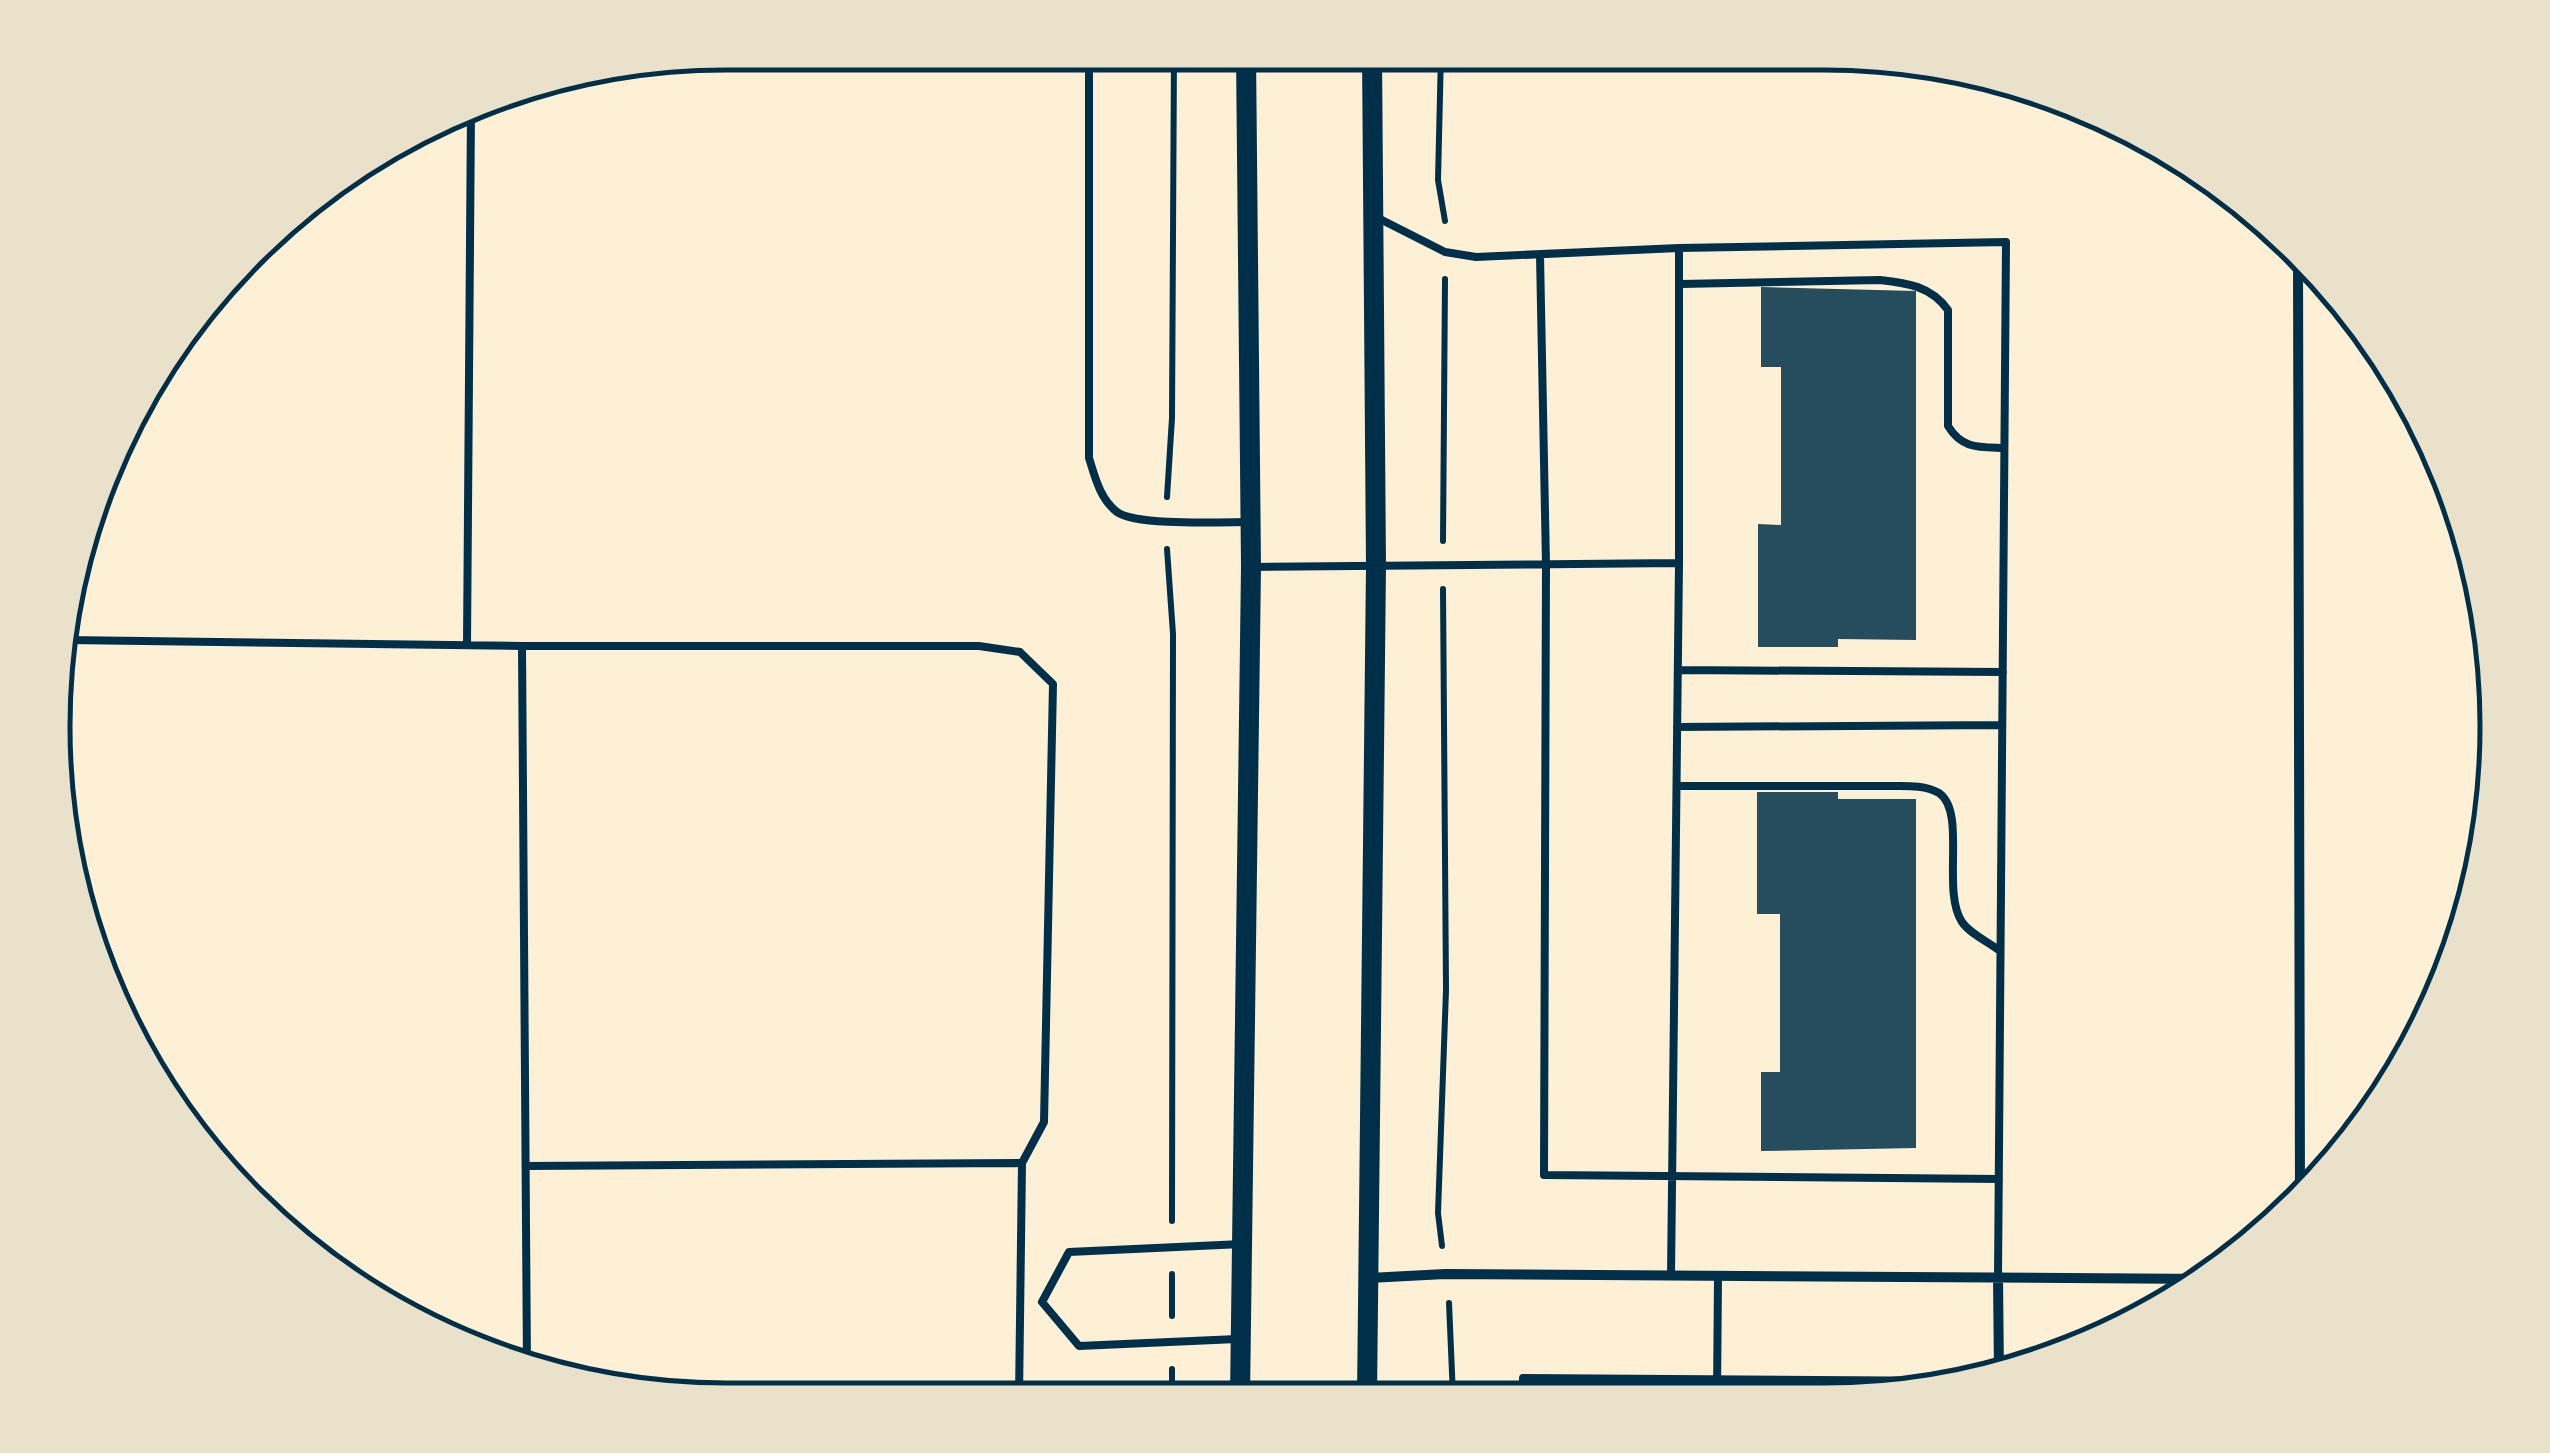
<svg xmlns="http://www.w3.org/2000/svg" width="2550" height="1453" font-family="Barlow,sans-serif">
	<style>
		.building { fill: #264d5e }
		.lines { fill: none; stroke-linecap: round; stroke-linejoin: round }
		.path { stroke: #003049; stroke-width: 6 }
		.service { stroke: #003049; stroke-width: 8 }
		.minor { stroke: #003049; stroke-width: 10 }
		.secondary { stroke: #003049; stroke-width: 20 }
		.rim { fill: none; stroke: #003049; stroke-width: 5 }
	</style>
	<rect width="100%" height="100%" fill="#fdf0d5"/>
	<path class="building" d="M1761,287L1916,291V640L1838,639V647H1758V524L1781,525V367H1761Z
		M1757,792H1838V799H1916V1148L1761,1151V1072H1780V914H1757Z
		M1562,1391L1635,1392V1396H1562Z"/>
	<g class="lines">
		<path class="path" d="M1441,53L1438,180L1445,221
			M1167,497L1172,418L1174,53
			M1443,541L1445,279
			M1167,549L1173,634L1172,1221
			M1442,1246L1438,1213L1446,990L1443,589
			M1449,1303L1453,1396
			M1172,1316V1274
			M1172,1369V1397"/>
		<path class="service" d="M1089,53V458C1095,477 1100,499 1117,512C1136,526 1222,522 1249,522
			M1376,217L1445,252L1476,257L1679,248L2006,242L1998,1278
			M1679,248V563
			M1540,255L1546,564L1544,1175L1999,1179
			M1681,284L1880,280C1907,283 1931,286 1948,310V426C1962,449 1979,447 2004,448
			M1251,567L1679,563L1671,1276
			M67,640L522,646
			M467,645L471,109
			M1678,670L2003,672
			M1677,727L2002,725
			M1677,786H1892C1907,786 1925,785 1939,793C1967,812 1941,891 1962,922C1970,934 1989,942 2000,951
			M526,1166L1022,1163
			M1042,1302L1069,1252L1242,1244
			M1042,1302L1079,1346L1237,1339
			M527,1368L522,646H979L1020,652L1053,684L1044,1122L1022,1163L1019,1398
			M1717,1395L1718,1276
			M1523,1396V1378L1968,1381"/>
		<path class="minor" d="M2298,252L2300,1203
			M1369,1278L1445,1274L2208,1279
			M1998,1278L1999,1374"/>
		<path class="secondary" d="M1240,1397L1251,567L1246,53
			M1367,1397L1376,566L1372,53"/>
	</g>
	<path d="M0 0H2550V1453H0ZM726 70H1824A656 656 0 0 1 2480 726V727A656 656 0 0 1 1824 1383H726A656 656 0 0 1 70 727V726A656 656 0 0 1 726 70Z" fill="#e9e1ca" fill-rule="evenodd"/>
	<path class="rim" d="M726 70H1824A656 656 0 0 1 2480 726V727A656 656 0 0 1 1824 1383H726A656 656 0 0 1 70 727V726A656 656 0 0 1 726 70Z"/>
</svg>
